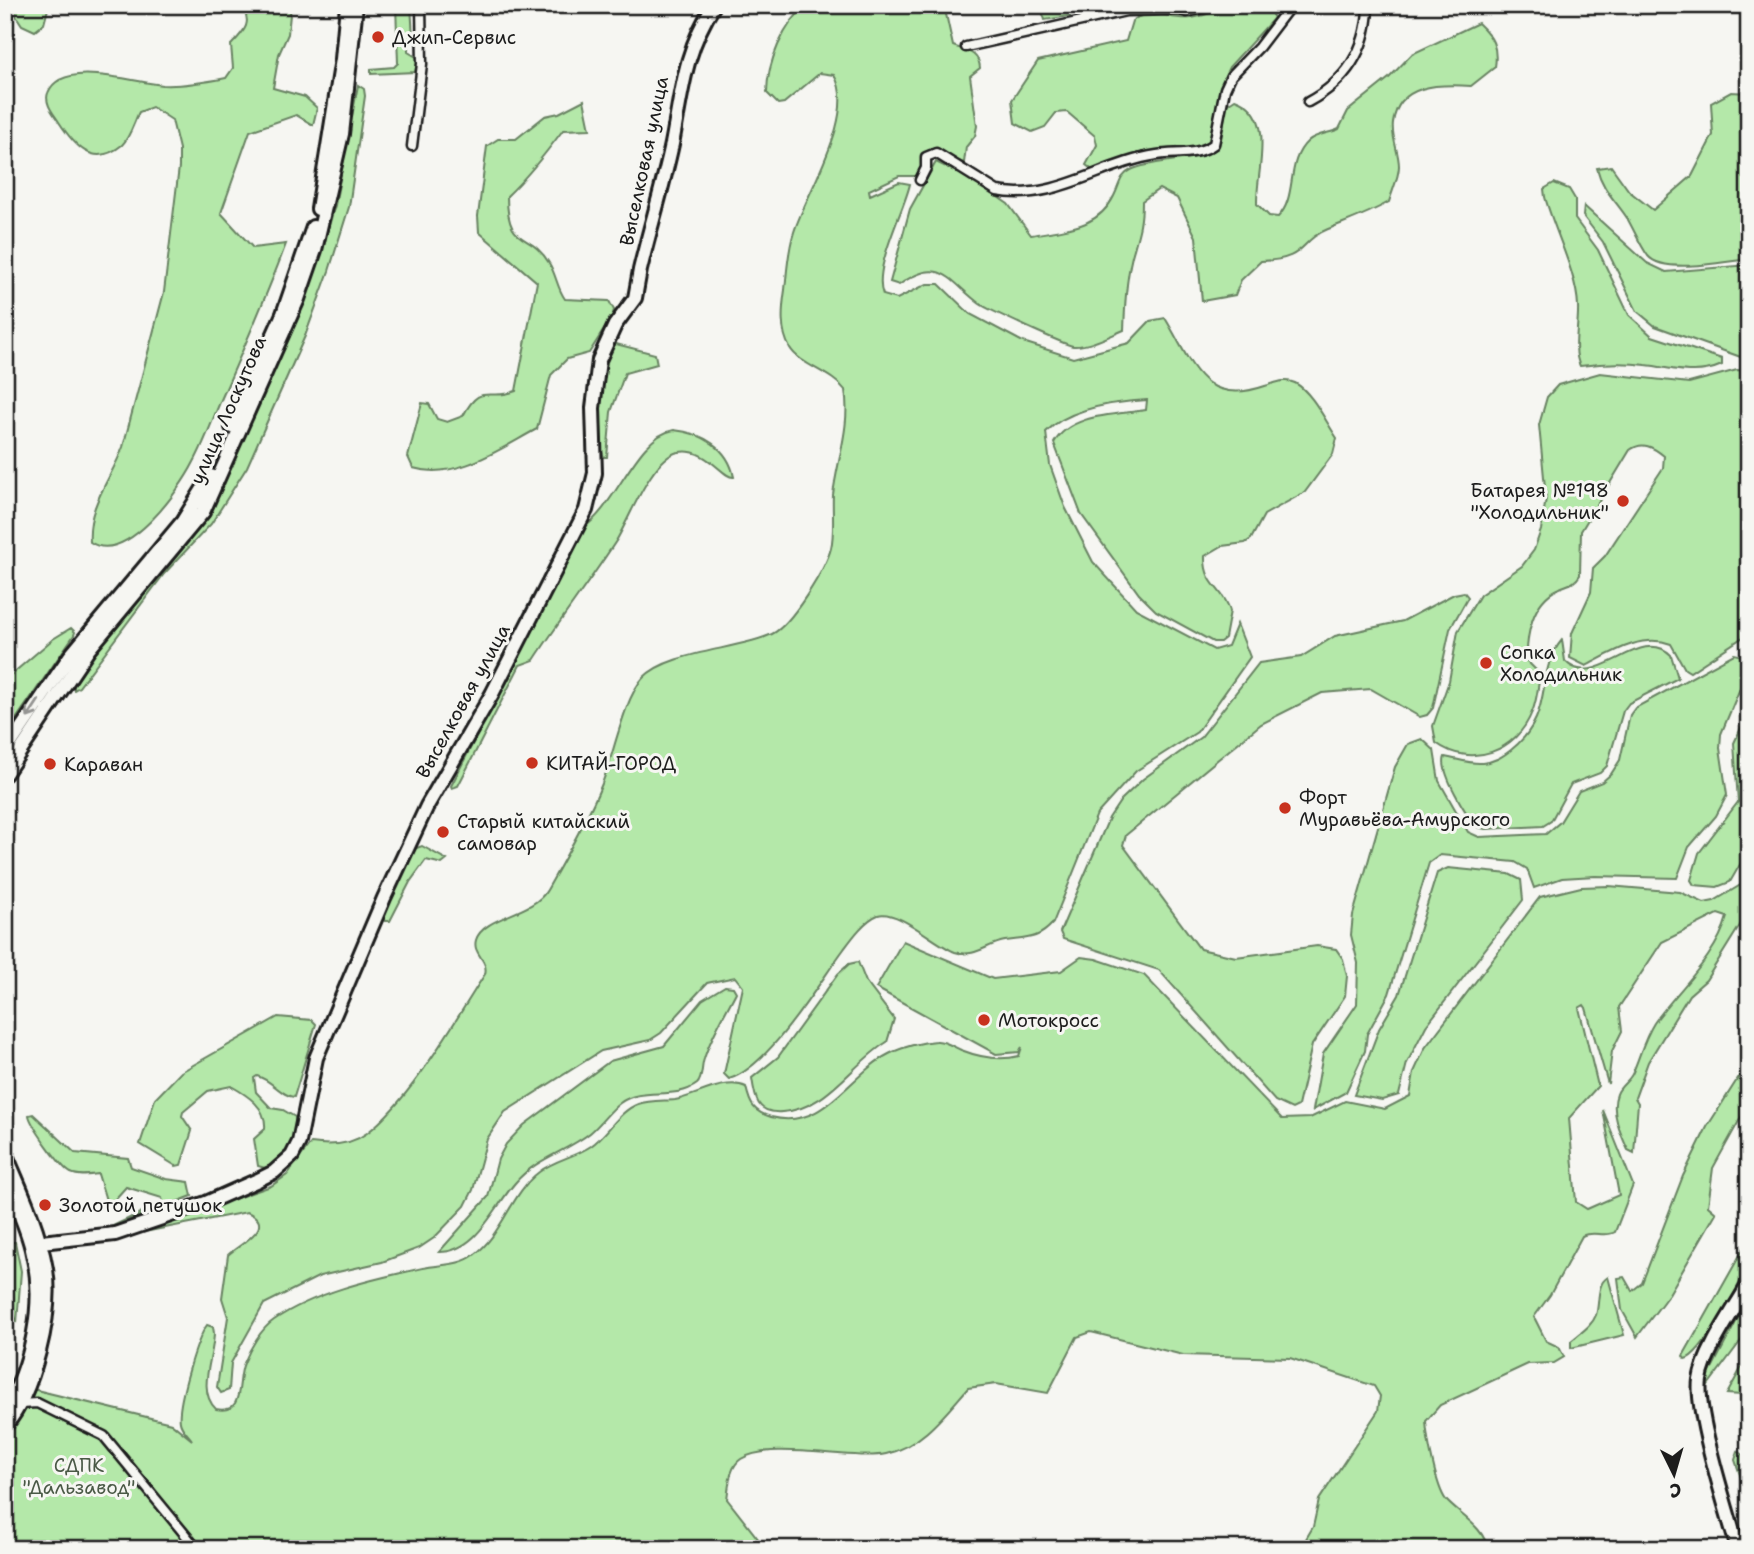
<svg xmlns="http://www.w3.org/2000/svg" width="1754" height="1554" font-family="'Shantell Sans',sans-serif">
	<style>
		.green { fill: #b4e8a9; stroke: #688262; stroke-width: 2 }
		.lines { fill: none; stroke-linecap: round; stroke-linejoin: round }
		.street-casing { stroke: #1c1c1c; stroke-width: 13 }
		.secondary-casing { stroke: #1c1c1c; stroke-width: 18 }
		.primary-casing { stroke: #1c1c1c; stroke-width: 18 }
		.street { stroke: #f6f6f2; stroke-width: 8 }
		.secondary { stroke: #f6f6f2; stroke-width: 12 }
		.primary { stroke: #f6f6f2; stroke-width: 12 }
		.oneway { stroke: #949492 }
		.poi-dot { fill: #c8321e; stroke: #f6f6f2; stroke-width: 2.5 }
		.labels { text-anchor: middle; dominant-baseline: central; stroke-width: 6; stroke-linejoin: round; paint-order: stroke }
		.poi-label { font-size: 19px; fill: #1c1c1c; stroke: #f6f6f2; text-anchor: start }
		.street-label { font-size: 19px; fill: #1c1c1c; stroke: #f6f6f2 }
		.park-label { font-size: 19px; fill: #4a5946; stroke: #f6f6f2 }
	</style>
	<rect width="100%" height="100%" fill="#f6f6f2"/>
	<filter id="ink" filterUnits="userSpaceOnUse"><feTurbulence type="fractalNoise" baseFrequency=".0143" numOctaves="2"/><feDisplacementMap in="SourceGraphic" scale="14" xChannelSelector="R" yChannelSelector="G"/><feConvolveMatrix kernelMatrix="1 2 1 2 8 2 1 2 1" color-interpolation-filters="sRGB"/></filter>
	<g filter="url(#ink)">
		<path class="green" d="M9,5H49L44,24L35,31L22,25Z
			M239,5H291L288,34L279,54L273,88L305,97L317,108L313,125L296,115L250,131L221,213L253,248L286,244C267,295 246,343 224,393C214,415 206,440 194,462C180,490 126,566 90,542C87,506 111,479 123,447L164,292L179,167V149L172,120L152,107L139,112C134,122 130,137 122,145C93,169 74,145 59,122C54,114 44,103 48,93C61,58 137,83 163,85C184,86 206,82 226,78L233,68L231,45C244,32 255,21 239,5Z
			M396,5H411L413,38L408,44V52L418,58L415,72L371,74V69L394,67L398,63Z
			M807,5H944L953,46C966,51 979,52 980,68L970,76L977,126L975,136L966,147L964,163L930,150L927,151L918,176H899L869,190L870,195L899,182L910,184C904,211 872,269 883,295L897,299L927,284H939L970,314L1023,342L1073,358L1129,343L1150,321L1165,318C1192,362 1202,408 1265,386C1276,383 1284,378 1295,383C1312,392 1326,422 1337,438L1333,454L1305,492L1264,515L1251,539L1245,543L1222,546L1205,556C1204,586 1224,588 1230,611L1225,638L1220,642H1213L1156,611L1139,594L1081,514L1054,443C1071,413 1116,415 1146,410L1147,400C1114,402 1069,408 1046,432L1050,465L1065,507L1093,562L1136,609L1214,650L1228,646L1237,624L1250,657L1197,732L1136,771L1097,814L1053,923C1038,940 1027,938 1005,941C987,944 975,958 955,952C936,945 898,909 878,915C865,920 852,938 844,949C818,984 769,1067 729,1079L724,1074L743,987L735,977L707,983L661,1033L650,1040L601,1051L505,1112L487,1139L473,1190L465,1206L434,1238L419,1248L382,1262L320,1276L264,1304L231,1363L229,1390L221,1393L217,1387L228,1317L222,1298L228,1255C239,1244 279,1226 247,1212L134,1234L271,1186L287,1175L311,1143C330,1146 351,1145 367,1133C412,1098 454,1022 485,974C489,960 472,954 476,940C483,916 533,915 547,890C566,856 586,822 601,786C613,758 624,698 643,678C668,651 739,650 772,634C791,625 826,568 831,548C835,532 832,511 833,495C837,460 851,426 845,390C831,372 800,365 790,348C780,331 782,309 785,290C787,271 788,250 794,232C807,191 858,114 834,75L820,73L784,103L778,104L767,93C767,64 783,24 807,5Z
			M1040,5H1070V16L1045,20Z
			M1233,5H1266L1274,18L1229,67L1220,86L1210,143L1205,147L1095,172L1086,165L1097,145L1095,136L1067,112L1056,113L1045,127L1032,132L1015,123L1012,100L1038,61L1126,41L1132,21C1152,6 1169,21 1191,18C1205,16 1219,10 1233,5Z
			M1478,23C1493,37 1498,47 1495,67L1471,86C1440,84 1398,83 1393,123C1391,137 1399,152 1399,166C1399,177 1392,191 1389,202C1368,214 1350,220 1328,229C1298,241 1308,260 1261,261L1241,280L1235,295L1202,301L1196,237L1177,198L1159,189L1142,201C1142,225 1138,234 1132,256C1126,281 1125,305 1124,330C1109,336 1089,347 1073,346C1065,345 987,309 980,304C948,280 941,255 899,285L890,282L910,209L936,162L973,180L1008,204L1031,235C1064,229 1098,229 1114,196C1120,185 1119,176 1131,170C1152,159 1209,161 1218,147C1224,137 1224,116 1226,105L1235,99C1278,114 1256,170 1257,204L1269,216L1278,217C1298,197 1285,162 1308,141C1317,133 1329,134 1339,129L1348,111L1389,78L1412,54Z
			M358,85L364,89L365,96L349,207L329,271L305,336L247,467L211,524L164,574L79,687L74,690V683C102,642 132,604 163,566C182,544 201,524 217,499L318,264L335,205Z
			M1731,92L1749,93V259C1726,261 1664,275 1648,256C1640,245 1634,230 1627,218C1615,200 1602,189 1597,168L1611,166L1629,191L1653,210L1692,176L1713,135L1711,103Z
			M584,100L590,129L563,130C546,153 527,177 507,196C507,250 530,230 549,263C556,274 557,288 565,299L609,301L614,310L612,317L589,353L567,359L551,375L537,429C501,448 456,481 413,468L408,457L422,403L429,404L437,419L447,422L463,416C481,381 488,402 516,391L537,282L479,232L478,216L487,146L498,139H516L545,116L559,113Z
			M1554,183L1569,189L1575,199V219L1598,250L1629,315L1652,336L1722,359V365C1695,377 1674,368 1646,365C1623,362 1602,363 1580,366C1572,351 1579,324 1578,306C1577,274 1554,230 1545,197L1544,189Z
			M1584,206L1647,263L1666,272L1749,265V360L1655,326L1637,311L1603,242L1583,216Z
			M616,344L655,354L657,364L625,373L611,412L607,457H604C593,436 595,357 616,344Z
			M1737,370L1749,371V617L1743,637L1690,672L1685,669L1671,644C1641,633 1611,653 1586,666L1570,658L1572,633L1591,592L1593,568L1605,556L1663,468L1664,456C1653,447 1643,441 1630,450L1581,531L1580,575C1574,585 1567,584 1558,589C1532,601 1526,636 1527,661L1540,674C1538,687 1537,701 1532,712C1517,751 1471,769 1436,743L1433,726L1449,681L1458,631L1480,595L1522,566L1534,550L1541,530L1546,498L1539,425L1547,397L1558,385L1600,373L1689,383Z
			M674,430C702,433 728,447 734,477C723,479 707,447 679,452C652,456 629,520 616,541C590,581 560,620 534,660L520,665L458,786L452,788L451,786L583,528C617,506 636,436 674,430Z
			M1464,592L1468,597L1450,629L1433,708L1427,715L1420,717L1371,689L1322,693L1261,724L1126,835L1123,845L1200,949L1236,957L1317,946L1336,949L1343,959L1347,976L1345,996L1312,1045L1298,1106L1292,1109L1275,1101L1159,970L1063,939L1060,932L1109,818L1121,800L1143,779L1201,737L1259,663L1301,657L1335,636L1403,621L1454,594Z
			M71,628L75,632L74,635L5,735V680L53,639Z
			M1562,640L1565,661C1595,693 1640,624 1671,655L1678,678L1629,703L1623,711L1607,766L1600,773L1571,784L1551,821L1543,826L1485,829L1478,827C1467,817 1439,771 1445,757C1457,759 1469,764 1482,763C1494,762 1502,757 1511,750C1557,713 1533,674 1562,640Z
			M1734,654L1743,656L1741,686L1721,734L1720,748L1727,795L1716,816L1689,847L1677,878L1595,876L1562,878L1534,888L1527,869L1515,862L1440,855L1429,863L1389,994L1367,1034L1365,1051L1346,1092L1313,1110L1323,1054L1357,1004L1358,963L1351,935L1353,915L1395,767L1408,744L1422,739L1434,750L1439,781L1468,832L1479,837L1546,834L1560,822L1579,791L1602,782L1611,774L1620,760L1630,715L1635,708Z
			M1749,711V849L1730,882L1717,887L1694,885L1691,880L1699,853L1738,802L1734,743Z
			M422,846L447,860L442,864L426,860L410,882L390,921H385L383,915L411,850Z
			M1448,868L1509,874L1521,880L1523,900L1426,1026L1407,1063L1399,1095L1382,1100L1354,1095L1379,1029L1399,995L1437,873Z
			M1749,880V911L1706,980L1689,995L1648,1062L1635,1098L1638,1103L1634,1153L1628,1150C1621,1135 1610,1111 1617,1094C1620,1085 1630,1081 1633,1072C1640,1056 1644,1039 1654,1023C1678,989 1716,958 1727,917L1718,914L1662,942L1619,1007L1622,1031L1612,1051L1608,1084L1586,1008L1584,1005L1579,1008L1598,1086L1569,1118L1576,1202L1587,1209L1619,1195L1603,1110L1633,1185L1615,1232C1605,1238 1593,1230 1582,1236L1550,1295L1534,1317L1546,1341L1559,1347L1564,1357L1554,1363L1528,1364L1440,1405L1426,1421C1427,1438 1436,1487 1446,1500C1458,1514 1486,1528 1487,1549H1300L1313,1527L1319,1500L1378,1411L1380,1396L1374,1386L1290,1358L1183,1355L1091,1332L1077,1337L1048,1393L996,1384L968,1388C946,1413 921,1447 886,1454C852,1461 770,1440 741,1459C729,1467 729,1486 727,1499L766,1549H5V1427L32,1389L171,1423L192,1440C188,1434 181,1429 180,1422C177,1405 197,1338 207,1325L213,1327L214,1333C214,1357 196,1390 216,1409C246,1415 236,1380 244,1363C250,1348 261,1329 274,1320C317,1291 374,1279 423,1268C440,1264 460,1266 474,1255C503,1234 511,1193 539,1172C554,1160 575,1157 591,1146C608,1134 619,1111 638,1104C649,1100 663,1101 675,1100C694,1097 726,1077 746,1087C750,1105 754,1112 771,1117C825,1131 848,1075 889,1054C902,1047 922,1042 936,1041C944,1040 954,1047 961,1050C979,1057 1000,1061 1019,1056L1022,1047L1019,1052L996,1054L876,988L903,941L993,979L1061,971L1081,957L1096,959L1144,975L1282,1119L1310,1118L1345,1101L1385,1109L1410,1096L1414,1072L1425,1048L1540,897L1581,887L1609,886L1680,892L1704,903L1714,901Z
			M858,962L866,982L894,1019L887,1042C850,1065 828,1109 782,1112C757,1114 755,1099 752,1078L778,1057L838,974L849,964Z
			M725,986L733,987L736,992C725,1014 711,1036 704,1059C701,1067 703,1079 697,1084C675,1101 642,1086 620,1103C609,1111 601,1124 590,1133C566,1152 536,1158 515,1183C494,1207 477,1252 439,1252L488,1197L498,1159L506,1144L524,1125L610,1061L664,1046L702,1000Z
			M278,1017L312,1020L316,1024L294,1097C281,1096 272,1080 257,1076L254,1078L256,1092L271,1108L283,1110L295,1117C298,1138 286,1161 265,1168L258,1166L254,1139L265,1129C267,1107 247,1095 231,1086L208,1091L183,1112L182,1116L192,1131L181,1165L176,1166L140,1144L155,1099L181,1072Z
			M1749,1061V1103L1713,1168L1708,1206L1716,1213L1669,1294L1637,1337L1622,1310L1618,1278L1624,1277L1632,1291L1642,1283L1683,1176L1707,1127Z
			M33,1114L75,1153L128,1158L131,1167L166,1179L189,1182L192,1196L111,1227L163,1202L162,1198L126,1187L108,1207L98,1174C89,1175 79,1177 71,1173C62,1169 30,1124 29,1115Z
			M1749,1239C1749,1247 1751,1258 1747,1266C1740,1284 1702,1356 1685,1359L1683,1356Z
			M5,1242H15L21,1271L17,1323L5,1288Z
			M1608,1277L1624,1335L1571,1348V1341C1580,1333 1592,1326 1596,1315C1600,1302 1596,1284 1608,1277Z
			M1749,1297V1330L1708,1385V1376Z
			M1749,1354V1391L1742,1395L1727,1394Z
			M1738,1451C1754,1460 1749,1484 1749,1501L1735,1460Z"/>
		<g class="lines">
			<defs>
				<path id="street" d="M1179,10L1187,12L1216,5
					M966,47L1126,11L1179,10L1181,5
					M1308,102C1345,82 1366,52 1368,9L1372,5
					M412,146L422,64L421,5
					M920,180L926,168V157L936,153L997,191C1055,202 1102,163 1157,155C1177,152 1198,156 1214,144L1225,89L1231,76L1259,47L1291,5
					M21,1404L37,1403L104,1436L197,1549"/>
				<path id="secondary" d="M32,1243L115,1234L206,1203L258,1180L274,1172L292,1156L299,1142L316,1058L384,898L427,806L492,694L586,510L595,473L593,408L599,360L615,325L635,298L640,270C650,228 663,186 672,144C682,92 684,51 714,5
					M1738,1549C1728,1514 1695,1411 1700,1380C1704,1352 1734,1310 1749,1284"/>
				<path id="primary" d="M318,209L342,59L347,5
					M232,427L283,314L313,227
					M5,752L70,656L183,521L211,476
					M5,774L89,649L203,512L298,299L315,250L342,134L356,5
					M5,1153C21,1190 39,1229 46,1269C53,1313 34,1392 5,1426
					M5,1178C15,1203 28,1228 33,1254C45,1303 32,1368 5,1409"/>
			</defs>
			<use href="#street" class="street-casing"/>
			<use href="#secondary" class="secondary-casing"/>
			<use href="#primary" class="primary-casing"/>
			<use href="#street" class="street"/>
			<use href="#secondary" class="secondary"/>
			<use href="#primary" class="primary"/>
		</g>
		<defs><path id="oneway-shaft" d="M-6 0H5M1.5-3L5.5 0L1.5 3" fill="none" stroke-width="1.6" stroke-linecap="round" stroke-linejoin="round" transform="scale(1.75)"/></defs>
		<use class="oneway" href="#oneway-shaft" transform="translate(33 709) rotate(123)"/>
	</g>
	<g class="poi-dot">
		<circle cx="378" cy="37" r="7"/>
		<circle cx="1623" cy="501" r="7"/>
		<circle cx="1486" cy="663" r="7"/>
		<circle cx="532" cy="763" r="7"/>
		<circle cx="50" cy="764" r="7"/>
		<circle cx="1285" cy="808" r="7"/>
		<circle cx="443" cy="832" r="7"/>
		<circle cx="984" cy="1020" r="7"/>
		<circle cx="45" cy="1205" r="7"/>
	</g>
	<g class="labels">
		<g class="poi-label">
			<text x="392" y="37">Джип-Сервис</text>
			<text x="1609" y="490" text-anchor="end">Батарея №198<tspan x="1609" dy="22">"Холодильник"</tspan></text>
			<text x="1500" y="652">Сопка<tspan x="1500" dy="22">Холодильник</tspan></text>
			<text x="546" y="763">КИТАЙ-ГОРОД</text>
			<text x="64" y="764">Караван</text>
			<text x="1299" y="797">Форт<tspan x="1299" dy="22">Муравьёва-Амурского</tspan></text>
			<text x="457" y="821">Старый китайский<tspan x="457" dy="22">самовар</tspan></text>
			<text x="998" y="1020">Мотокросс</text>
			<text x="59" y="1205">Золотой петушок</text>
		</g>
		<g class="street-label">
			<text transform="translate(644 161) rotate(-78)">Выселковая улица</text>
			<text transform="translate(228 410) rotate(-66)">улица Лоскутова</text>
			<text transform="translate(463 701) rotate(-61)">Выселковая улица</text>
		</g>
		<g class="park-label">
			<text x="79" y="1465">СДПК<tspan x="79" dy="22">"Дальзавод"</tspan></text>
		</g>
	</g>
	<rect width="1754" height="1554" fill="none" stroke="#f6f6f2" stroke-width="28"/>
	<rect x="14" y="14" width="1726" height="1526" fill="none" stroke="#1c1c1c" stroke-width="2.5" filter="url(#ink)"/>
	<g transform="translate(1674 1474) rotate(175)" stroke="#f6f6f2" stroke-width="5" paint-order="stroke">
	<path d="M0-5L12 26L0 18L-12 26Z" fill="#1c1c1c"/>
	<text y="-10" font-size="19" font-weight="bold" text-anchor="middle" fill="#1c1c1c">С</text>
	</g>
</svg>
